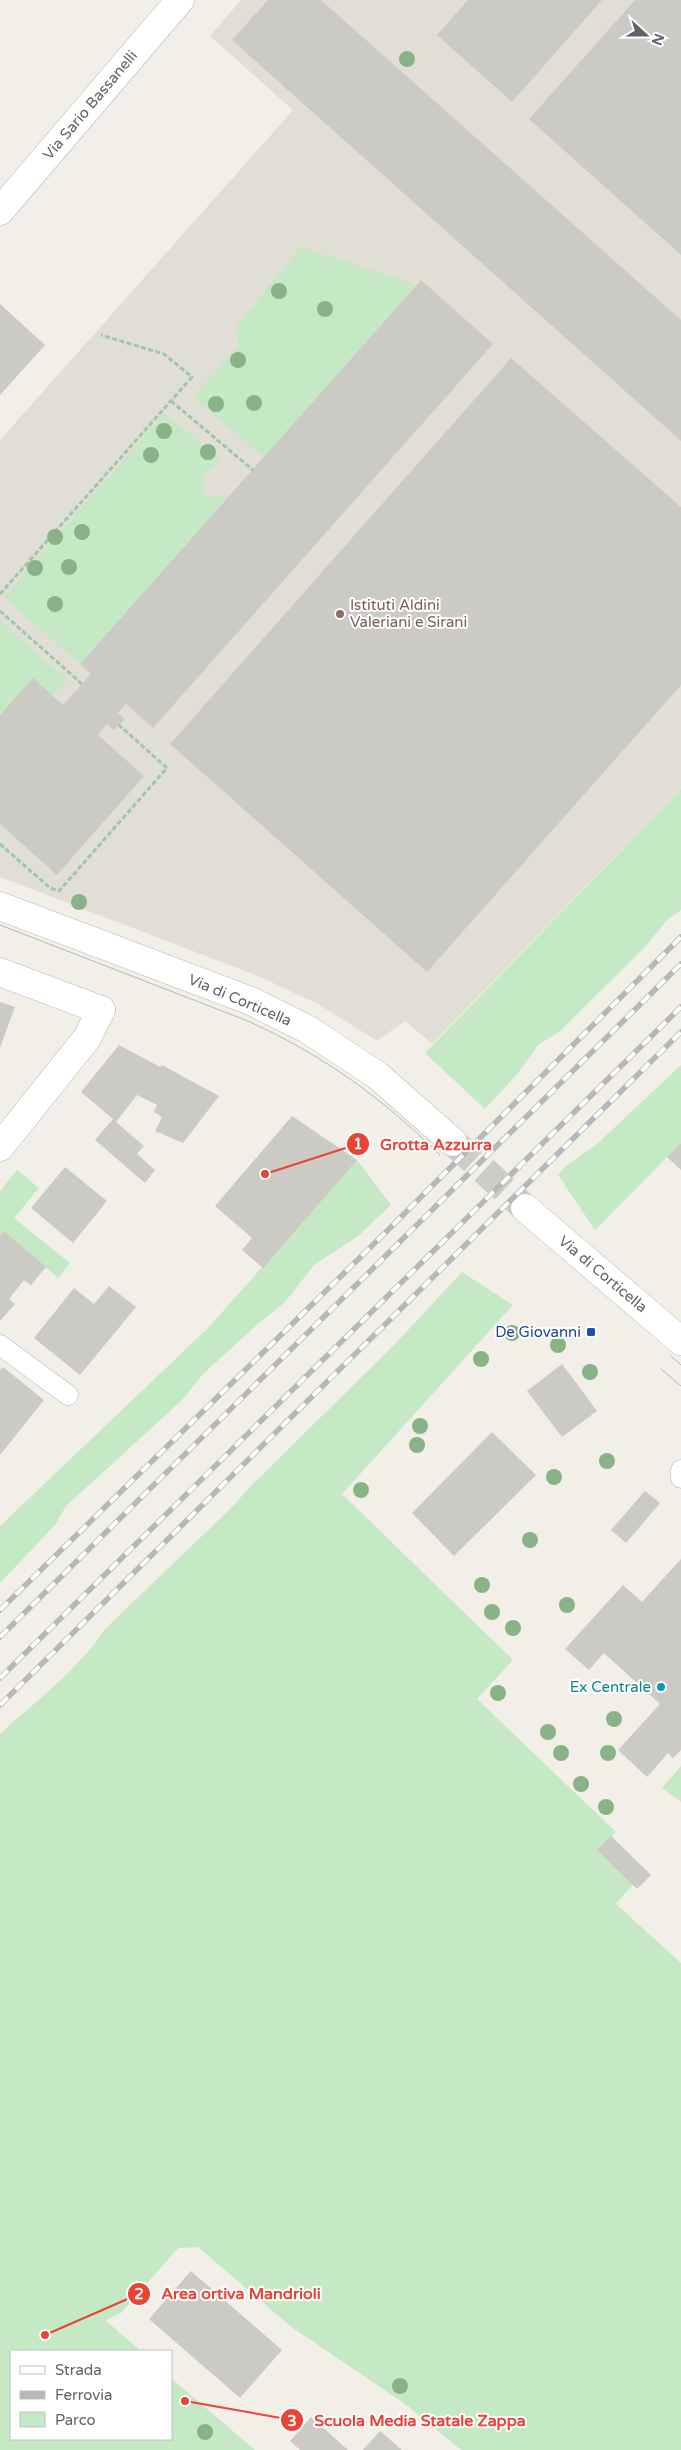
<svg xmlns="http://www.w3.org/2000/svg" width="681" height="2450" font-family="'Varela Round',sans-serif">
	<style>
		.education { fill: #e1ded6 }
		.green { fill: #c5e8c5 }
		.building { fill: #cccac5 }
		.lines { fill: none; stroke-linecap: round; stroke-linejoin: round }
		.secondary-tunnel { stroke: #ccccc8; stroke-width: 28; stroke-dasharray: 28 14; stroke-linecap: butt }
		.service-casing { stroke: #b5b8bc; stroke-width: 21 }
		.minor-casing { stroke: #b5b8bc; stroke-width: 29 }
		.secondary-casing { stroke: #b6babf; stroke-width: 29 }
		.path { stroke: #9cc7a9; stroke-width: 3; stroke-dasharray: 5 2.5; stroke-linecap: butt }
		.service { stroke: #fff; stroke-width: 20 }
		.minor { stroke: #fff; stroke-width: 28 }
		.secondary { stroke: #fff; stroke-width: 28 }
		.tram { stroke: #b6b7b8; stroke-width: 1 }
		.rail-casing { stroke: #b6b7b8; stroke-width: 5.5 }
		.rail { stroke: #fff; stroke-width: 4; stroke-dasharray: 11; stroke-linecap: butt }
		.tree { fill: #89b387 }
		.education-dot { fill: #8d6e63; stroke: #fff; stroke-width: 2 }
		.transit-dot { fill: #1a4fb4; stroke: #fff; stroke-width: 2 }
		.culture-dot { fill: #0f9aa8; stroke: #fff; stroke-width: 2 }
		.labels { text-anchor: middle; dominant-baseline: central; stroke-width: 4; stroke-linejoin: round; paint-order: stroke }
		.street-label { font-size: 15px; fill: #5f6368; stroke: #fff }
		.education-label { font-size: 15px; fill: #785e54; stroke: #fff; text-anchor: start }
		.transit-label { font-size: 15px; fill: #164399; stroke: #fff; text-anchor: end }
		.culture-label { font-size: 15px; fill: #0d838f; stroke: #fff; text-anchor: end }
		.leader { fill: none; stroke: #ea4335; stroke-width: 2 }
		.callout-dot { fill: #ea4335; stroke: #fff; stroke-width: 2 }
		.mark-label { font-size: 15px; text-anchor: middle; font-weight: bold; fill: #fff }
		.callout-label { font-size: 16px; text-anchor: middle; font-weight: bold; fill: #ea4335; stroke: #fff; stroke-width: 4; stroke-linejoin: round; paint-order: stroke }
	</style>
	<rect width="100%" height="100%" fill="#f1efe8"/>
	<path class="education" d="M241,0H681V789L432,1044L405,1021L377,1041L320,1005L258,976L0,877V440L293,110L210,36Z"/>
	<path class="green" d="M301,247L416,285L264,457L193,397L239,345L235,328Z
		M165,413L220,460L204,474L202,493L214,497L230,495L80,664L4,597Z
		M0,621L68,680L52,695L0,715Z
		M681,789V910L667,920L645,947L559,1032L539,1044L518,1073L485,1109L425,1053Z
		M681,1065V1143L595,1230L558,1175L567,1165L597,1144Z
		M357,1160L391,1205L358,1236L314,1265L285,1302L260,1322L204,1373L181,1401L66,1506L55,1525L0,1583V1526L208,1328Z
		M17,1170L39,1188L14,1218L70,1263L58,1278L4,1232L0,1236V1191Z
		M462,1272L513,1305L342,1494L513,1660L477,1699L616,1832L598,1850L633,1884L616,1904L681,1963V2450H461L408,2406L290,2326L198,2247L178,2248L121,2313L105,2320L141,2351H11V2439H171V2378L255,2450H0V1734C36,1701 78,1670 105,1629L230,1509L251,1486L396,1343Z
		M681,1766V1802L662,1788Z"/>
	<path class="building" d="M268,0H321L681,320V441L232,40Z
		M468,0H602L512,102L437,35Z
		M635,0H681V255L529,119Z
		M421,280L493,344L153,728L126,704L118,713L125,719L114,730L107,724L98,735L144,776L57,875L0,824V715L33,678L63,705L91,674L80,664Z
		M0,304L45,345L0,395Z
		M511,358L681,507V685L427,972L170,744Z
		M0,1002L15,1007L0,1048Z
		M119,1045L160,1067L162,1065L219,1096L183,1143L155,1131L162,1117L154,1112L157,1105L137,1095L116,1122L144,1146L137,1154L155,1170L145,1183L95,1140L113,1119L81,1092Z
		M292,1116L357,1160L263,1268L242,1250L252,1238L215,1206Z
		M681,1143V1170L667,1157Z
		M65,1167L107,1201L73,1243L31,1208Z
		M4,1231L46,1267L31,1285L24,1280L9,1299L15,1304L0,1321V1236Z
		M109,1286L136,1307L80,1375L34,1338L74,1288L94,1304Z
		M562,1364L597,1411L562,1437L527,1391Z
		M3,1367L44,1400L0,1455V1370Z
		M492,1432L536,1475L454,1556L412,1513Z
		M645,1491L660,1503L626,1543L611,1530Z
		M681,1559V1750L673,1758L668,1753L647,1777L618,1750L660,1704L604,1653L589,1670L565,1649L623,1585L642,1602Z
		M611,1836L651,1875L637,1889L597,1850Z
		M191,2271L282,2350L240,2398L149,2319Z
		M311,2417L348,2450H300L290,2441Z
		M380,2431L402,2450H363Z"/>
	<g class="lines">
		<path class="secondary-tunnel" d="M453,1142L525,1208"/>
		<defs>
			<path id="service" d="M0,1345L68,1395
				M681,1470V1478"/>
			<path id="minor" d="M0,211L180,0
				M0,1147L87,1038L101,1010"/>
			<path id="secondary" d="M0,906L251,1001L307,1029L377,1075L453,1142
				M0,972L101,1010
				M525,1208L681,1341"/>
		</defs>
		<use href="#service" class="service-casing"/>
		<use href="#minor" class="minor-casing"/>
		<use href="#secondary" class="secondary-casing"/>
		<path class="path" d="M171,401L253,470
			M0,594L192,377L164,354L101,335
			M0,611L82,684
			M0,844L50,888L59,891L167,768L119,725"/>
		<use href="#service" class="service"/>
		<use href="#minor" class="minor"/>
		<use href="#secondary" class="secondary"/>
		<path class="tram" d="M0,925L248,1021C324,1056 380,1096 440,1155
			M671,1356L681,1365
			M661,1369L681,1386"/>
		<defs>
			<path id="rail" d="M0,1610L385,1233L681,937
				M0,1637L681,964
				M0,1678L681,1007
				M0,1705L681,1032"/>
		</defs>
		<use href="#rail" class="rail-casing"/>
		<use href="#rail" class="rail"/>
	</g>
	<g class="tree">
		<circle cx="407" cy="59" r="8"/>
		<circle cx="279" cy="291" r="8"/>
		<circle cx="325" cy="309" r="8"/>
		<circle cx="238" cy="360" r="8"/>
		<circle cx="254" cy="403" r="8"/>
		<circle cx="216" cy="404" r="8"/>
		<circle cx="164" cy="431" r="8"/>
		<circle cx="208" cy="452" r="8"/>
		<circle cx="151" cy="455" r="8"/>
		<circle cx="82" cy="532" r="8"/>
		<circle cx="55" cy="537" r="8"/>
		<circle cx="69" cy="567" r="8"/>
		<circle cx="35" cy="568" r="8"/>
		<circle cx="55" cy="604" r="8"/>
		<circle cx="79" cy="902" r="8"/>
		<circle cx="512" cy="1333" r="8"/>
		<circle cx="558" cy="1345" r="8"/>
		<circle cx="481" cy="1359" r="8"/>
		<circle cx="590" cy="1372" r="8"/>
		<circle cx="420" cy="1426" r="8"/>
		<circle cx="417" cy="1445" r="8"/>
		<circle cx="607" cy="1461" r="8"/>
		<circle cx="554" cy="1477" r="8"/>
		<circle cx="361" cy="1490" r="8"/>
		<circle cx="530" cy="1540" r="8"/>
		<circle cx="482" cy="1585" r="8"/>
		<circle cx="567" cy="1605" r="8"/>
		<circle cx="492" cy="1612" r="8"/>
		<circle cx="513" cy="1628" r="8"/>
		<circle cx="498" cy="1693" r="8"/>
		<circle cx="614" cy="1719" r="8"/>
		<circle cx="548" cy="1732" r="8"/>
		<circle cx="561" cy="1753" r="8"/>
		<circle cx="608" cy="1753" r="8"/>
		<circle cx="581" cy="1784" r="8"/>
		<circle cx="606" cy="1807" r="8"/>
		<circle cx="400" cy="2386" r="8"/>
		<circle cx="205" cy="2432" r="8"/>
	</g>
	<circle class="education-dot" cx="340" cy="614" r="5"/>
	<rect class="transit-dot" x="586" y="1327" width="10" height="10" rx="2.5"/>
	<circle class="culture-dot" cx="661" cy="1687" r="5"/>
	<g class="labels">
		<g class="street-label">
			<text transform="translate(90 105) rotate(-50)">Via Sario Bassanelli</text>
			<text transform="translate(240 1000) rotate(23)">Via di Corticella</text>
			<text transform="translate(603 1274) rotate(40)">Via di Corticella</text>
		</g>
		<g class="education-label">
			<text x="350" y="605">Istituti Aldini<tspan x="350" dy="17">Valeriani e Sirani</tspan></text>
		</g>
		<g class="transit-label">
			<text x="581" y="1332">De Giovanni</text>
		</g>
		<g class="culture-label">
			<text x="651" y="1687">Ex Centrale</text>
		</g>
	</g>
	<path class="leader" d="M265 1174L358 1144M45 2335L139 2294M185 2401L292 2420"/>
	<g class="callout-dot">
		<circle cx="265" cy="1174" r="5"/>
		<circle cx="45" cy="2335" r="5"/>
		<circle cx="185" cy="2401" r="5"/>
		<circle cx="358" cy="1144" r="12"/>
		<circle cx="139" cy="2294" r="12"/>
		<circle cx="292" cy="2420" r="12"/>
	</g>
	<g class="mark-label">
		<text x="358" y="1149">1</text>
		<text x="139" y="2299">2</text>
		<text x="292" y="2426">3</text>
	</g>
	<g class="callout-label">
		<text x="436" y="1150">Grotta Azzurra</text>
		<text x="241" y="2299">Area ortiva Mandrioli</text>
		<text x="420" y="2426">Scuola Media Statale Zappa</text>
	</g>
	<rect x="10" y="2350" width="162" height="90" fill="#ffffff" stroke="#bfc1c3"/>
	<rect x="20" y="2366" width="25" height="8" fill="#ffffff" stroke="#bfc1c3"/>
	<text x="55" y="2375" font-size="15" fill="#5f6368">Strada</text>
	<rect x="20" y="2391" width="25" height="8" fill="#b6b7b8" stroke="#bfc1c3"/>
	<text x="55" y="2400" font-size="15" fill="#5f6368">Ferrovia</text>
	<rect x="20" y="2412" width="25" height="15" fill="#c5e8c5" stroke="#bfc1c3"/>
	<text x="55" y="2425" font-size="15" fill="#5f6368">Parco</text>
	<g transform="translate(646 35) rotate(111)" stroke="#ffffff" stroke-width="4" paint-order="stroke">
	<path d="M0-4L9 19L0 12L-9 19Z" fill="#5f6368"/>
	<text y="-8" font-size="14" font-weight="bold" text-anchor="middle" fill="#5f6368">N</text>
	</g>
</svg>
